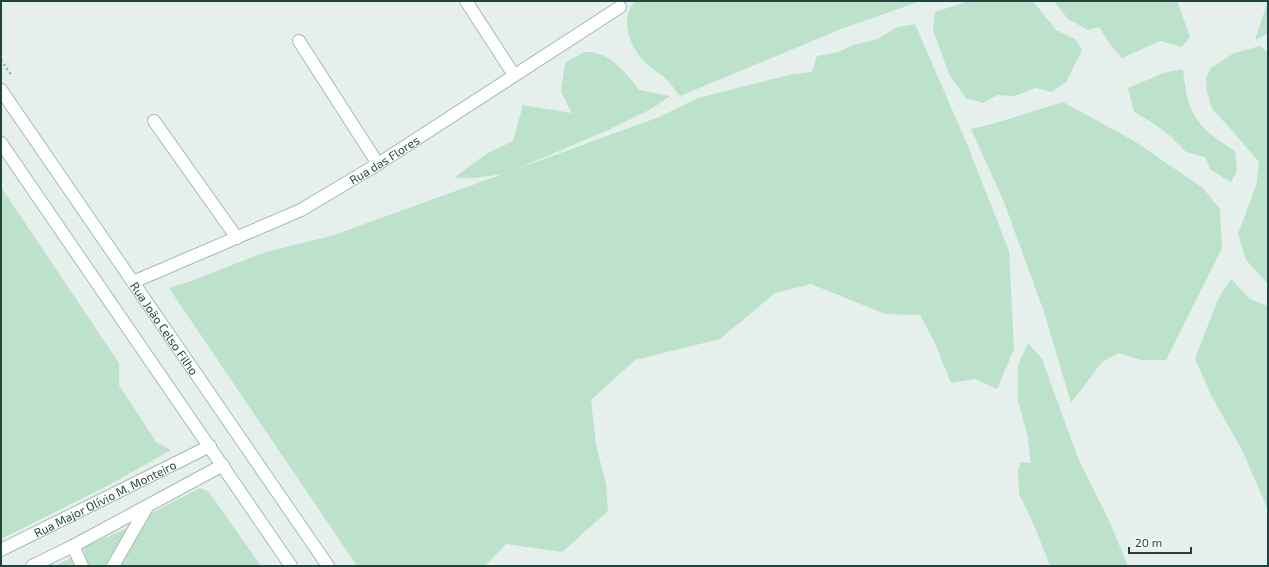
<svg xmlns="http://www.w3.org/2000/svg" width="1269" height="567" font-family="'Exo 2',sans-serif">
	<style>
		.green { fill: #bde2cb }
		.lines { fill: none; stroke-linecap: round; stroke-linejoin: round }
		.street-casing { stroke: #a7b8b4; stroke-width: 14 }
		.secondary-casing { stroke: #a2bcb6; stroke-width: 14 }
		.path { stroke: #83b5ac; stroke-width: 2.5; stroke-dasharray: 2 3; stroke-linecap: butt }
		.street { stroke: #fff; stroke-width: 12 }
		.secondary { stroke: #fff; stroke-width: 12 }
		.labels { text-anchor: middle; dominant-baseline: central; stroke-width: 3; stroke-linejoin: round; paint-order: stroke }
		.street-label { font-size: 12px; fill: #22433e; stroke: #f6fbf9 }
	</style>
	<rect width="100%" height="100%" fill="#e5efec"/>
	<path class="green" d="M635,1H921L841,29L680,96C675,90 670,82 664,77C659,73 653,70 649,66C631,51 618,20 635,1Z
		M968,1H1033L1056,30L1075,39L1082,50L1066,82L1052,92L1035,88L1015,96L998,95L983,103L966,98L950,76L933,30L935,12Z
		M1054,1H1177L1190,37L1182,47L1160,41L1122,58L1110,44L1099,27L1088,30L1068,19Z
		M1268,1V34L1255,40Z
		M915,24L967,144L1009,251L1014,349L997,389L975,379L951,383L934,341L920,315L885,314L811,284L775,293L720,339L635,360L591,400L596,445L606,484L608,511L562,552L506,544L485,566H357L169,288L188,282L266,252L331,236L503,174L475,178H454L486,154L513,141L523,105L572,113L561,92L565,63C571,60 581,52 588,52C610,52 627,74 639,90L670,96L651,109L608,130L517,169L659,117L698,98L793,74L812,72L817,56L839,52L853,45L878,39L897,27Z
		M1260,46L1268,52V284L1246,260L1238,234L1256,186L1259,162L1229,127L1212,109L1207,91L1206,78L1211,68L1234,53Z
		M1183,69C1187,115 1197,127 1235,151L1237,171L1231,182L1211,170L1205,157L1186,152L1169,135L1153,123L1134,112L1128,88L1164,73Z
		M1063,102L1134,141L1203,188L1220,209L1222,248L1166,360H1142L1118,353L1102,362L1071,403L1044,312L1004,202L971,129L992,124Z
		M1,187L119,363V385L156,442L171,450L111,484L1,539Z
		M1231,279L1250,299L1268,306V510L1242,450L1212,397L1195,359L1218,299Z
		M1028,343L1042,359L1078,458L1110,523L1128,566H1052L1049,563L1034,525L1019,494L1018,471L1021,462L1031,463L1027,433L1018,401V365Z
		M200,488L209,492L261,566H117L144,517Z
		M129,527L108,566H88L83,548Z
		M74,556L77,566H55Z"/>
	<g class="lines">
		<defs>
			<g id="street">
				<path d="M466,1L514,75"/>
				<path d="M299,41L378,164"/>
				<path d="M154,121L237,238"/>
				<path id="s1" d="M133,282L301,210L378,164L620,7"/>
				<path d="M73,546L82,566"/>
				<path id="s2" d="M1,550L210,446"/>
				<path d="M32,566L73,546L223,465"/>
				<path d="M113,566L147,507"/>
			</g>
			<g id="secondary">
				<path id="s3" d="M1,90L328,566"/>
				<path d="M1,143L291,566"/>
			</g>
		</defs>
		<use href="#street" class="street-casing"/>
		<use href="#secondary" class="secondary-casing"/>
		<path class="path" d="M1,60L12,76"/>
		<use href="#street" class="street"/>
		<use href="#secondary" class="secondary"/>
	</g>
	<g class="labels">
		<g class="street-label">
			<text stroke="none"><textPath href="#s1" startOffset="280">Rua das Flores</textPath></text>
			<text stroke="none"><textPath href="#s3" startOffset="289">Rua João Celso Filho</textPath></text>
			<text stroke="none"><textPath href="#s2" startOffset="116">Rua Major Olívio M. Monteiro</textPath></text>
		</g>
	</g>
	<rect width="1269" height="567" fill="none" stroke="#22433e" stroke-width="4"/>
	<path d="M1129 547v6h62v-6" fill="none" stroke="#22433e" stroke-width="2"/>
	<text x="1135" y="547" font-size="12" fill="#22433e" stroke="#f6fbf9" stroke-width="3" paint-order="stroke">20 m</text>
</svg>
